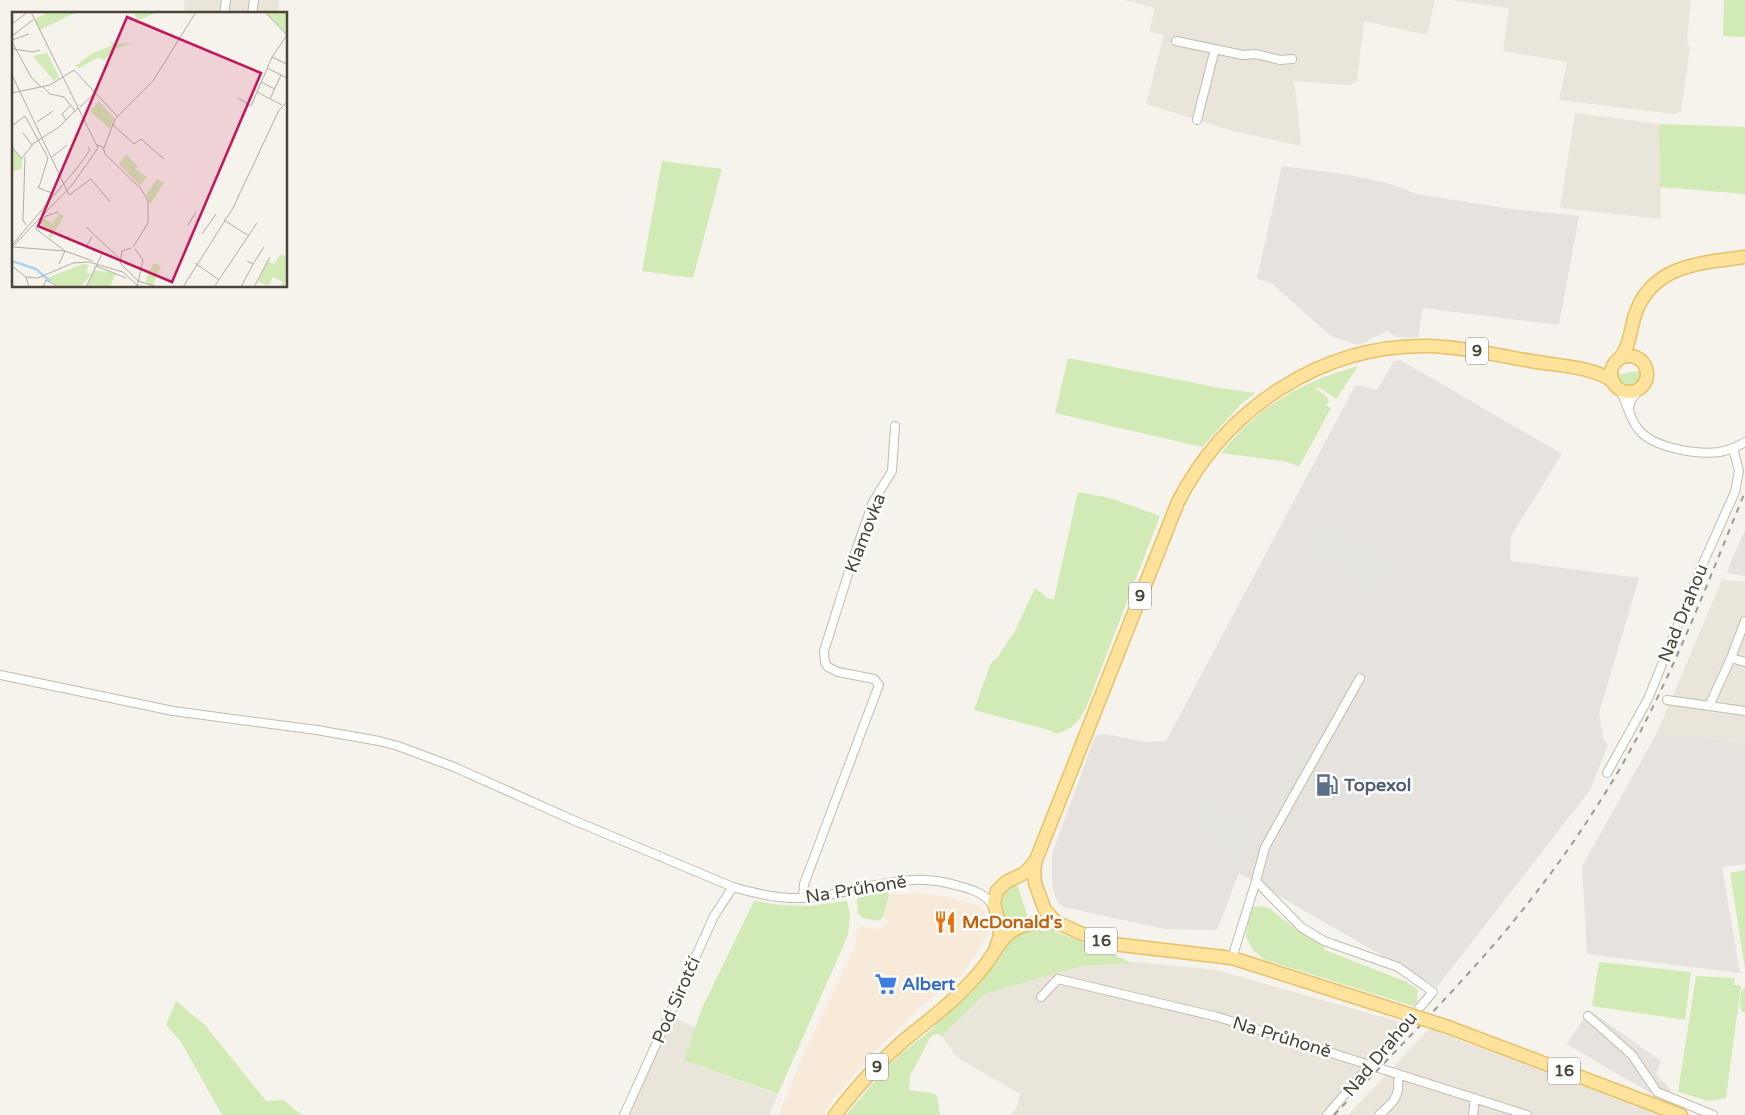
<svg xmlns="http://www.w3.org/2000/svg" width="1745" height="1115" font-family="'Varela Round',sans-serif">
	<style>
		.residential { fill: #eae5da }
		.commercial { fill: #f7ead8 }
		.industrial { fill: #e6e2dd }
		.green { fill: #d2eab5 }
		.parking { fill: #e5e3e0 }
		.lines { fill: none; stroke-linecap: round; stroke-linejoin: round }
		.street-casing { stroke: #c2bbae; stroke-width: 10 }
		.primary-casing { stroke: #e6c16a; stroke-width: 15 }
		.street { stroke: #fff; stroke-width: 8 }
		.primary { stroke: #ffe39c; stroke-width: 12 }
		.rail { stroke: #9a9a9a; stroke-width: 2; stroke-dasharray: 6 6; stroke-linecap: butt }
		.primary-bridge-casing { stroke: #e6c16a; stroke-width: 15; stroke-linecap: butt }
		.primary-bridge { stroke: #ffe39c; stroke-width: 12 }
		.labels { text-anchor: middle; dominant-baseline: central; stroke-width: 5; stroke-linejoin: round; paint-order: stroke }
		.shield { fill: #fff; stroke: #817c74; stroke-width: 1 }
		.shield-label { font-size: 16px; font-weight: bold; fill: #4b4439 }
		.street-label { font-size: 18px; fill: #4b4439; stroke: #fff }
		.service-label { font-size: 18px; font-weight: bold; fill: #4e5e75; stroke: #fff; text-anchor: start }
		.food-label { font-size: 18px; font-weight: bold; fill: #c56008; stroke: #fff; text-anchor: start }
		.shop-label { font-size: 18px; font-weight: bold; fill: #366cbe; stroke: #fff; text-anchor: start }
		.inset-river { fill: none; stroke: #a9d4f2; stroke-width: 2.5 }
		.inset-road { fill: none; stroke: #b2ada4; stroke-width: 1 }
		.view { fill: #c2185b; fill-opacity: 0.15; stroke: #c2185b; stroke-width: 2.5 }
		.inset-edge { fill: none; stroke: #4b4439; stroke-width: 2.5 }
	</style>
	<rect width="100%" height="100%" fill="#f6f3ec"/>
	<path class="residential" d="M184,0H279L278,14H185Z
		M1125,0H1435L1427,35L1364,21L1357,82L1349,85L1293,81L1296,94L1301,146L1233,131L1146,104L1164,35L1149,32L1155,8Z
		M1449,0H1691L1687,42L1690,48L1681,111L1675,114L1559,100L1567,62L1503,51L1509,8Z
		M1575,113L1659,124L1661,219L1560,208Z
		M1722,580L1745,582V743L1657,733Z
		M1136,962L1216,970L1411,1025L1326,1115H1011L1017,1106L1020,1094L963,1061L955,1055L942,1036L985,994L1081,966Z
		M671,1016L696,1028L684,1060L778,1095L769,1115H630Z
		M1429,1029L1660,1115H1348Z"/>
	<path class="commercial" d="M919,893L943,896L981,906L990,926L983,943L962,975L926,1002L874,1052L830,1102L824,1115H779L804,1053L856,945L855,935L860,926L881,929L889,922L883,916L889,895Z"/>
	<path class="industrial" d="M1282,166L1349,175L1387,183L1417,194L1511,209L1579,216L1559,325L1423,308L1418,338L1395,337L1388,331L1369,339L1365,343L1356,345L1331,336L1271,283L1257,279Z
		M1400,360L1562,454L1511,536L1510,561L1639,578L1599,713L1603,738L1608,745L1590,790L1437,987L1239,873L1217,930L1164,929L1064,907L1059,903L1055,896L1052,882V854L1094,739L1097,735L1105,734L1146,742L1166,741L1355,386L1359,385L1377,390L1394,361Z
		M1745,530V576L1727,573L1732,559Z
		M1657,733L1745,743V864L1722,867L1740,973L1587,954L1582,866Z
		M1589,1010L1661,1061L1656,1074L1671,1090L1667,1103L1567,1044Z"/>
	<path class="green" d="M1724,0H1745V37L1723,36Z
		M1659,124L1745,127V194L1660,187Z
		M662,161L722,169L693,278L642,271Z
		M1068,358L1220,388L1255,393L1242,403L1202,447L1055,413Z
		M1358,366L1336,399L1324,390L1317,387L1316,389L1325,395L1329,401L1326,405L1331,408L1299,467L1288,462L1221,453C1261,405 1298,383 1358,366Z
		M1642,370L1641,380L1634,386H1624L1619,381L1616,375Z
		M1078,492L1110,498L1160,516L1086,708C1077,723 1073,729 1056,734L1052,731L974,710L991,663L997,658L1015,631L1035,588L1049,599H1054Z
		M1745,870V969L1730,873Z
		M1017,884L1029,920C1025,921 1020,922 1017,923C994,923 994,888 1017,884Z
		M886,891L888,892L889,895L883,916L879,921L863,918L858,914L857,900L859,896Z
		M754,901L781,905L809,906L847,901L850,915L848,935L778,1094L684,1060L702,1008Z
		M1260,906L1269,908L1297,930L1322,944L1325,950L1407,982L1418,990L1417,1002L1413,1006L1263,959L1252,949L1246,936L1249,912L1253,907Z
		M1039,928L1051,930L1113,954L1131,963L1081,966L985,994L942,1036L937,1034L931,1036L910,1076L909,1090L932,1093L937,1096L940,1115H846L882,1073L902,1053L931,1030L945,1015L972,992L1011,938L1024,931Z
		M1599,962L1691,972L1685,1020L1592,1006Z
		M1696,976L1735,978L1734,985L1741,986L1726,1098L1709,1101L1678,1092Z
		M1745,987V1013L1741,1010C1739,1002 1739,992 1745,987Z
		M176,1001L205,1025L266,1101L283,1100L302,1115H222L181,1042L166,1025Z"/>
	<path class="parking" d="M1329,529L1386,563L1370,582L1317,549Z
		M1200,803L1255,838L1244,858L1193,812Z"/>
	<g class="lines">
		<defs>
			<path id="street" d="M224,14L226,0
				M252,14L254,0
				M1176,41L1243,55L1256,54L1280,60L1292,59
				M1197,120L1215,49
				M1618,388C1628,401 1628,418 1639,430C1654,448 1697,455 1720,452C1729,450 1737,447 1745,442
				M1629,409L1631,400L1640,388
				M1731,658L1745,662
				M0,675L173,711L317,730L379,741L398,746L454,767L573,820L733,887C756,894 779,899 804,898C842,896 877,881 914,880C929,879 945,882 959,886C974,890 986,894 994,907
				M1667,700L1745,711
				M1709,706L1731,658L1745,621
				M1607,773L1648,699L1700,570L1735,492L1739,471L1733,448
				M803,898L804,884L879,685L874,679L838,672L828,667L825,663L824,651L851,565L873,502L892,471L895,426
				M1232,958L1256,881
				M1041,997L1058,979L1218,1017L1527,1115
				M1588,1016L1632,1055L1657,1092L1713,1115
				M624,1115L714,916L733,887
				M1327,1115L1433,992L1398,967L1324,941L1301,927L1256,881L1265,847L1360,678
				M1379,1115C1395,1101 1400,1097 1398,1074
				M1473,1115L1475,1098"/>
			<path id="primary" d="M1611 374a18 18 0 1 1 36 0a18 18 0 1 1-36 0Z
				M1619,359C1631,346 1630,328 1636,312C1654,264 1702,263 1745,257
				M1036,860L1034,870L1035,883L1045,910L1056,922L1080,933L1113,944L1232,958L1386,1007
				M996,948L1000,935L999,924L994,903L997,891L1006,882L1025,873L1036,860L1178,502C1226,408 1322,344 1429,346C1463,347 1497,355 1531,361C1552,365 1599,367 1614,383
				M1448,1027L1681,1115
				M835,1115C855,1089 877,1064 902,1042C922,1025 944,1010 963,990C972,981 981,972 988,961C995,951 1001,939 1011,932C1023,923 1045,920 1059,924"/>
		</defs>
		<use href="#street" class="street-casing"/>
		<use href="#primary" class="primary-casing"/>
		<use href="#street" class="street"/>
		<use href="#primary" class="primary"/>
		<path class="rail" d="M1334,1115C1389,1058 1445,1001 1497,941C1544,886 1586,827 1622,765C1672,678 1707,584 1745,492"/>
		<defs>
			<path id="primary-bridge" d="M1386,1007L1448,1027"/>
		</defs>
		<use href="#primary-bridge" class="primary-bridge-casing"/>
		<use href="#primary-bridge" class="primary-bridge"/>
	</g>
	<defs>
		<symbol id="fuel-bare" viewBox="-9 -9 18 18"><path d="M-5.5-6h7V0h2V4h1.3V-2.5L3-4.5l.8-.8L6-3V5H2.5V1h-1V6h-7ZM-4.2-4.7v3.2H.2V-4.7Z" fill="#5c6f8a" stroke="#fff" stroke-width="2.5" paint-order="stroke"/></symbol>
		<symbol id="restaurant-bare" viewBox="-9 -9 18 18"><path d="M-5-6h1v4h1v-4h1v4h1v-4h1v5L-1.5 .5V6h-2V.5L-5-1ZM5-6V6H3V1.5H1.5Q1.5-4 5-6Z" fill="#e8710a" stroke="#fff" stroke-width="2.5" paint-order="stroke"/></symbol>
		<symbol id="supermarket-bare" viewBox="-9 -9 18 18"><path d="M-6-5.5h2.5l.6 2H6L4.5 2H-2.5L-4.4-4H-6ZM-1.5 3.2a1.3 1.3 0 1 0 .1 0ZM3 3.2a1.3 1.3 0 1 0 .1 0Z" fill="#3f7fe0" stroke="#fff" stroke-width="2.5" paint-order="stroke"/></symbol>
	</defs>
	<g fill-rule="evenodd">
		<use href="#fuel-bare" x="1311" y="769" width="32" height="32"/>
		<use href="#restaurant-bare" x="929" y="906" width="32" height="32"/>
		<use href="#supermarket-bare" x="870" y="968" width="32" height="32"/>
	</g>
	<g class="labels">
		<g class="shield">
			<rect x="1466" y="337.5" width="22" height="27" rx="4"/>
			<rect x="1129" y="582.5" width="22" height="27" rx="4"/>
			<rect x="1085" y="927.5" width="32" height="27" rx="4"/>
			<rect x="866" y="1053.5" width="22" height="27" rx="4"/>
			<rect x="1548" y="1057.5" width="32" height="27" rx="4"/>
		</g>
		<g class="shield-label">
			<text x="1477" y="351">9</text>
			<text x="1140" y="596">9</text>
			<text x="1101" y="941">16</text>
			<text x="877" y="1067">9</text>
			<text x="1564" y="1071">16</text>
		</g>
		<g class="street-label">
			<text transform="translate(865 533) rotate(-69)">Klamovka</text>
			<text transform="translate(1683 613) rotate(-68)">Nad Drahou</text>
			<text transform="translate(856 889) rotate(-9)">Na Průhoně</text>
			<text transform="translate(676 1000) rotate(-66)">Pod Sirotčí</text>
			<text transform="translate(1282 1037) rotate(17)">Na Průhoně</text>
			<text transform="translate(1380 1054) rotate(-50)">Nad Drahou</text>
		</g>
		<g class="service-label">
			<text x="1344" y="785">Topexol</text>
		</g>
		<g class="food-label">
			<text x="962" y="922">McDonald's</text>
		</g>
		<g class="shop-label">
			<text x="902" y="984">Albert</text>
		</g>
	</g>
	<g transform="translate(12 12)">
		<rect width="275" height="275" fill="#f6f3ec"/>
		<path d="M36,0H65L28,18L23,7ZM122,0L128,1L146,0L125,9ZM251,0H275V22L256,3ZM97,27L102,32L120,31L103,37L92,48L87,45L67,56L63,54L81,41L100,33ZM35,41L47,65L42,69L21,44ZM87,89L102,106L98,117L78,99ZM0,136L10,146V157L0,159ZM114,142L126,155L123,157L135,165L128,174L107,152ZM145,167L152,171L138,192L134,183ZM47,201L52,204L39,226L36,224L39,218L29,212L33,207L41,212ZM269,242L275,245L273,275H268L271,270L261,265L256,274L246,269L256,249L262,252ZM142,251L149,254L141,273L134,271V266ZM71,252L77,253L74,260L79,262L69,275L47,274L35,266ZM82,258L104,261L98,275H75Z" fill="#d2eab5"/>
		<path class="inset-river" d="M0,249L24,257L38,269"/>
		<path class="inset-road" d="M253,0L275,23M0,12L16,0M0,24L21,8M0,28L17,22M0,30L19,65L29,75M1,37L21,40L28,38M260,45L275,23M255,56L275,66M0,63L57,183L79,167L98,190M249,70L263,77M31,75L38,82L52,85L63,99M245,80L270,93M0,81L38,73L62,58L105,104M226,86L239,94L260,45L275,52M258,87L269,63M68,95L84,80M54,108L50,102L58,94M25,110L41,99M100,112L122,132L129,127L152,147M0,114L13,104L36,146L27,175M11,121L20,133M85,133L91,135L93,142L129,177L136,189V211L121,235M0,135L10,147M92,136L103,107L141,69L184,0M13,145L11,208L14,213M40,145L55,133M10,146L22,131L47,115L66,96M25,175L42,182M46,200L34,204L24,217L53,239L47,252M212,208L237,224M176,213L184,200M74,215L107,246M190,222L204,202M1,232L65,156L78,138L76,135M0,235L60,173L86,136L19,0M1,235L53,239L81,249M119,236L110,239L108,251L126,269L146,275M123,237L131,248L125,275M183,251L207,268M241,252L252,235M0,254L14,265L17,275M84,254L114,266M14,265L26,266L61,251L77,250L111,260L126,274M31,275L34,268L47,275M74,275L90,242L74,235L80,225M171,275L221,196L267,98L275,90M202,275L245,211M229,275L241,252L235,249M242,275L258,245"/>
		<path class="view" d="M115,5L249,61L160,270L26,214Z"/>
		<rect width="275" height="275" class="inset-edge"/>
	</g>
</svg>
